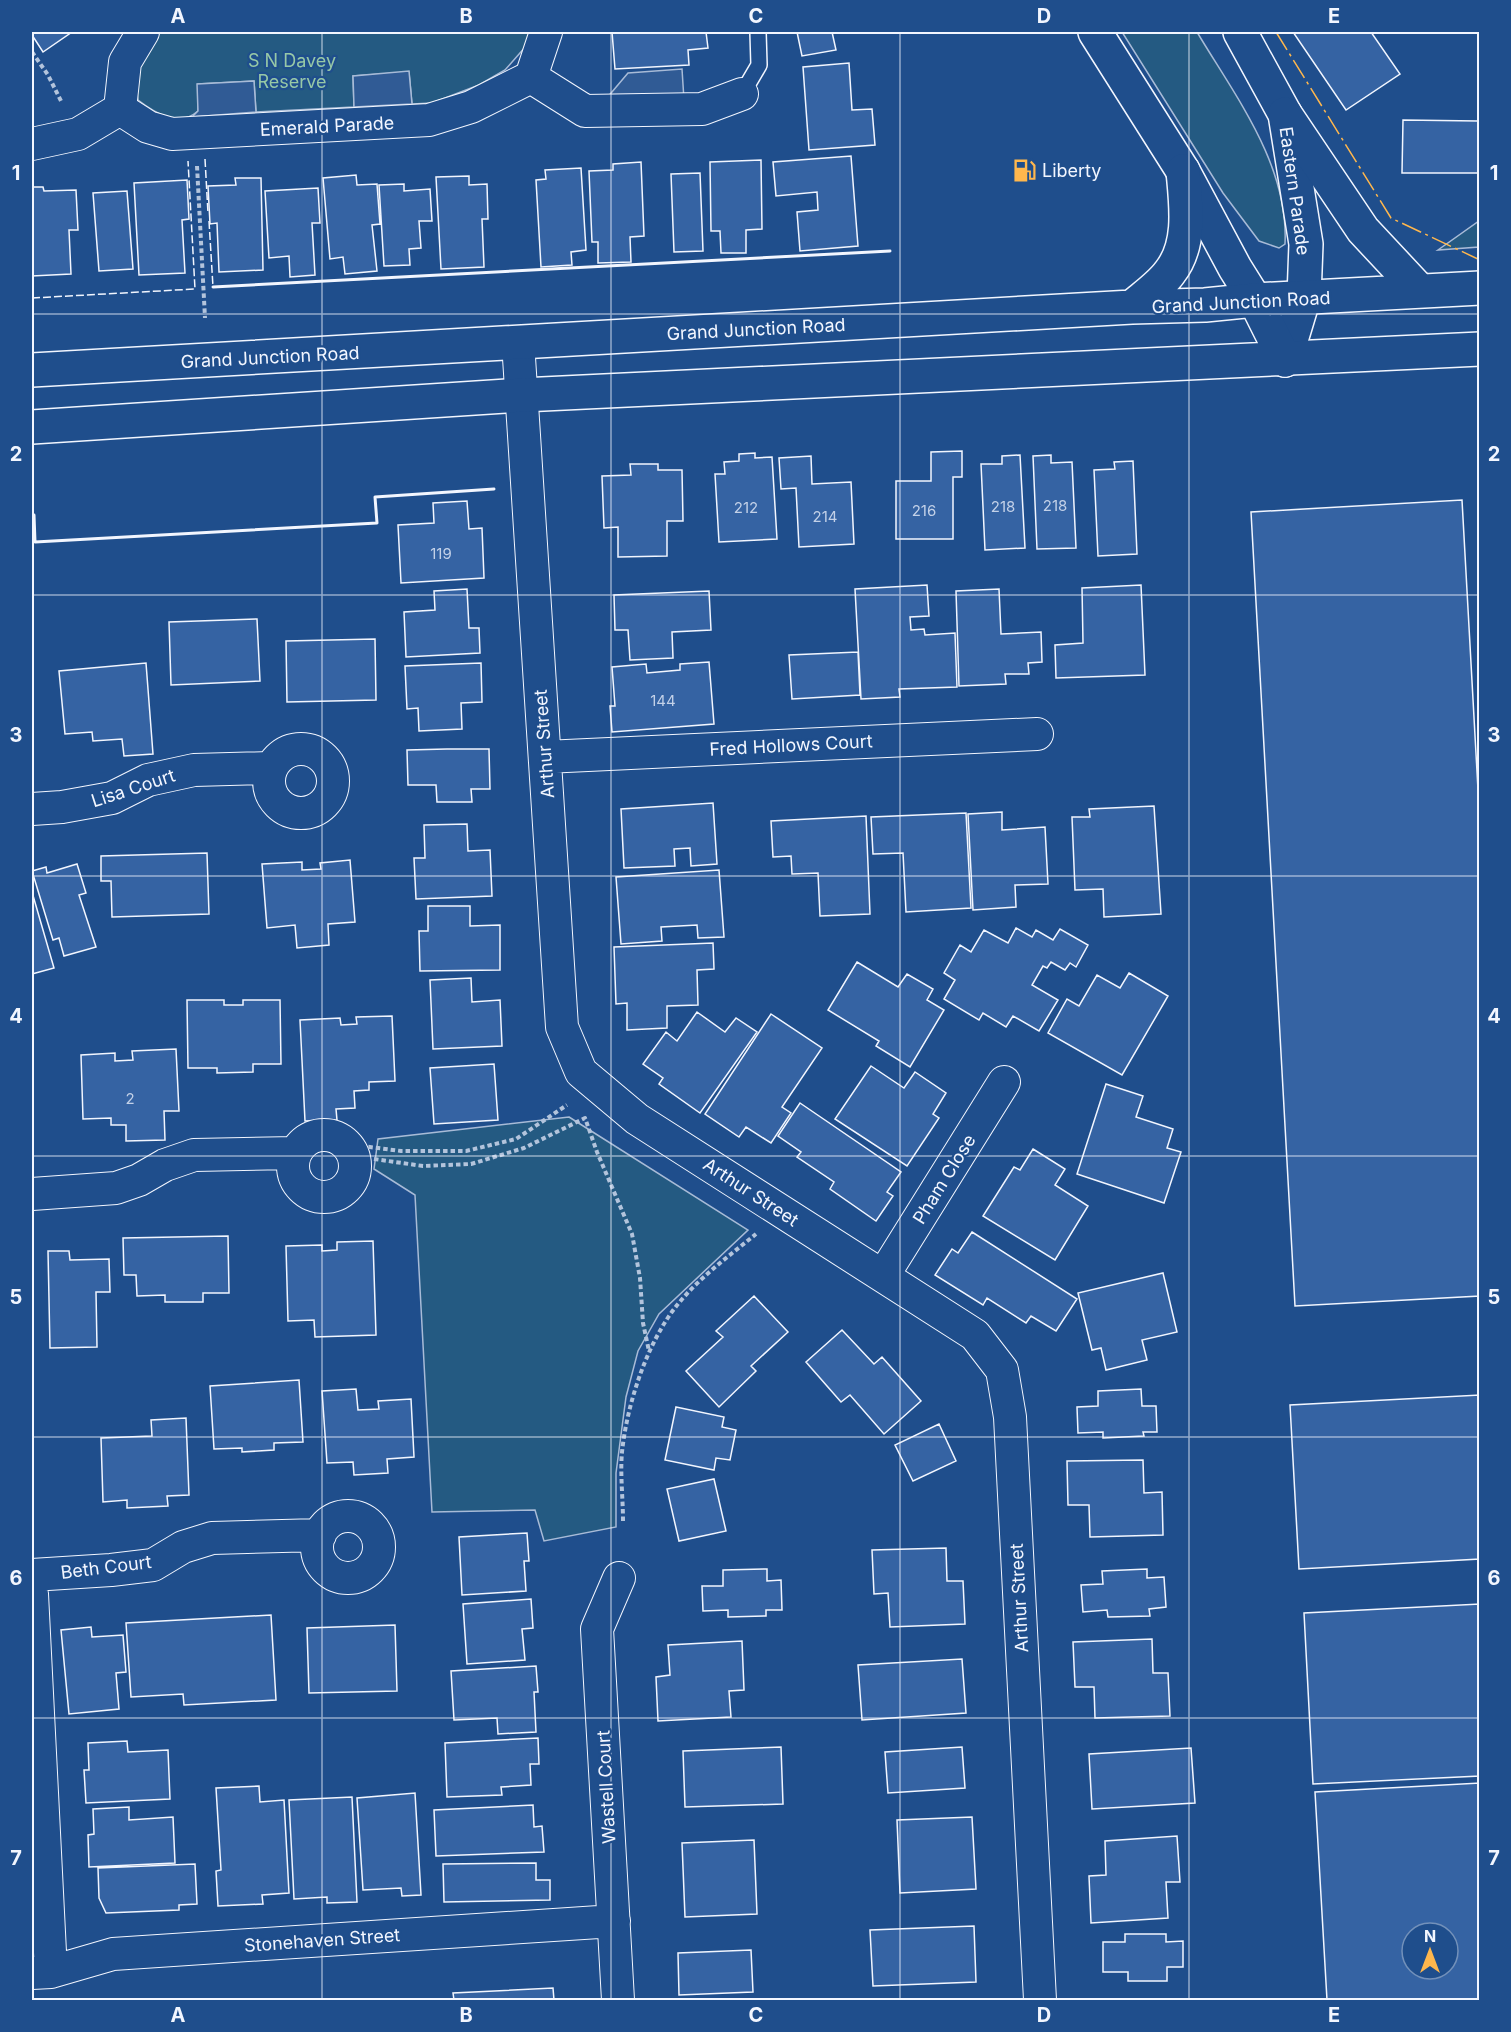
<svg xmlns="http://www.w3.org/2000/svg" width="1511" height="2032" font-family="Inter,sans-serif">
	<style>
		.green { fill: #245a82; stroke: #a8bbd7; stroke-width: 1.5 }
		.parking { fill: #305b95; stroke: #a8bbd7; stroke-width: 1.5 }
		.building { fill: #3563a3; stroke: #f2f6ff; stroke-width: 1.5; fill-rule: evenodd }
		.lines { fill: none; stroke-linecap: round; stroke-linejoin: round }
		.lane-casing { stroke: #f2f6ff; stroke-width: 18 }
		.street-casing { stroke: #f2f6ff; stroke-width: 34 }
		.secondary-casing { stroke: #f2f6ff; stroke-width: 36 }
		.highway-casing { stroke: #f2f6ff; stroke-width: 36 }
		.path { stroke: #b3c4dc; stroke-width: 4; stroke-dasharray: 4.5 3; stroke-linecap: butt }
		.lane { stroke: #1f4e8c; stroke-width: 15 }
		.street { stroke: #1f4e8c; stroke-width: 32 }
		.secondary { stroke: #1f4e8c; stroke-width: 33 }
		.highway { stroke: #1f4e8c; stroke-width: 33 }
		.fence { stroke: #f2f6ff; stroke-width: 1.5; stroke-dasharray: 8 3; stroke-linecap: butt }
		.wall { stroke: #f2f6ff; stroke-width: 3 }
		.power { stroke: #ffb74d; stroke-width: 1.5; stroke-dasharray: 21 4.5 3 4.5; stroke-linecap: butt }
		.grid { fill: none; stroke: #f2f6ff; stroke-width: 1.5; stroke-opacity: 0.55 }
		.labels { text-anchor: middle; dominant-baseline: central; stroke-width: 4.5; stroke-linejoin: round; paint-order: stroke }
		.number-label { font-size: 15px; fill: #c3d1e8 }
		.park-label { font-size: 18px; fill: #97c8a6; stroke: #1f4e8c }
		.street-label { font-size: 18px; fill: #f2f6ff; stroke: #1f4e8c }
		.poi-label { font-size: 18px; fill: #f2f6ff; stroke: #1f4e8c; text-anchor: start }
		.neatline { fill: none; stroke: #f2f6ff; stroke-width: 2 }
		.grid-label { font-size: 20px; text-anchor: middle; font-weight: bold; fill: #f2f6ff }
	</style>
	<rect width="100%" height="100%" fill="#1f4e8c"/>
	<path class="green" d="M160,32H536L534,37L505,70L479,85L432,103L412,104L409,72L353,76L354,107L256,112L254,81L198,84V111C179,128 155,113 138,100L135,78L143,56Z
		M1122,32H1197C1235,96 1289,165 1285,244L1279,248L1259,241L1223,193Z
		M1479,221V247L1438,250Z
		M569,1117L748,1230L659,1314L638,1351L626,1397L616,1473V1527L544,1541L535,1510L432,1512L415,1195L374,1169L378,1139Z"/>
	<path class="parking" d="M682,69L684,100L601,105L628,73Z
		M409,71L412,104L354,107L353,76Z
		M254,81L256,112L192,117L198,111L197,84Z"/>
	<path class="building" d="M32,32H72L43,52L32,35Z
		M612,32H706L708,48L688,50L689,65L615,69Z
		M797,32H837H832L836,50L802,56Z
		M1293,32H1371L1400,74L1346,110Z
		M849,63L852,110L872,109L875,145L809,150L803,67Z
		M1403,120L1478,121V173H1402Z
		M851,156L858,246L800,251L797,212L818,210L817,192L776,196L773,162Z
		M761,160L762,229L746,230V253H721L720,231H711L710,162Z
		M641,162L644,236L630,237L631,262L598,263V242H592L589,171L613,170V164Z
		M581,168L586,250L571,252L572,265L541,267L536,180L546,179L545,170Z
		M700,173L703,251L674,252L671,174Z
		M356,175L357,185L377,184L380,224L372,225L377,271L345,274L343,257L330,259L323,178Z
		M469,176V185L487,184L488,219H482L484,267L441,269L436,177Z
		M235,178H261L263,270L219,272L217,223L210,224L208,186L236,185Z
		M187,180L189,219L182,220L185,273L139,275L134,183Z
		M404,184V191L430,189L432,221H419L421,248L409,249L410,265L384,266L379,185Z
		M32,187H43L44,191L76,190L78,230H69L71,274L32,276Z
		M318,188L320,223H312L315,275L290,277L289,256L269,258L265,191Z
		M127,191L133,269L99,271L93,193Z
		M962,451V477H953V539H896V481H931V452Z
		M755,453V458L772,457L777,539L719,542L715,474H725L724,462L739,461V454Z
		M1020,455L1025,548L985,550L981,464H1002V456Z
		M1051,455V463L1072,462L1076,548L1037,549L1033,456Z
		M811,456L812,484L851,482L854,544L799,547L796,488L781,489L779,458Z
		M1133,461L1137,554L1098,556L1094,470L1115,469L1114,462Z
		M630,464H658V470H682L683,521H667V556L618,557V527L604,528L602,476L631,475Z
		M1462,500L1480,826V1296L1295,1306L1251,512Z
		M467,501L469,529L482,528L484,578L401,583L398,525L434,523L433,503Z
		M927,585L929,616L910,617L911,630L924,629L925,635L955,633L957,687L899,689L900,697L861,699L855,589Z
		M1141,585L1145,675L1056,678L1055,645L1083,643L1082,588Z
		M467,589L469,628H479L480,653L406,657L404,612L435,610L434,591Z
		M999,589L1001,634L1041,632L1042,662L1028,663L1029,674H1005L1006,684L959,686L956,591Z
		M709,591L711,630L672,632L673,658L630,660L628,630H615L614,595Z
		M257,619L260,681L171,685L169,622Z
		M375,639L376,700L287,702L286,641Z
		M858,652L860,695L792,699L789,655Z
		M709,662L714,724L612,732L610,706H615L612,667L646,664L647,673L680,670V664Z
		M146,663L153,754L124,756L122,739L93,741L92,732L65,734L59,671Z
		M481,663L482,702L461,703L462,729L419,731L418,708L407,709L405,666Z
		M447,749H489L490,789H471L472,802H437L436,785H408L407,750Z
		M713,803L717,864L691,866L690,848L674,849L675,866L624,868L621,809Z
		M1154,806L1161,914L1104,917L1103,889L1075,890L1072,817H1090L1089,809Z
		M1002,812V830L1045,827L1048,884L1015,885L1016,907L973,910L968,814Z
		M966,813L971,908L906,912L903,853L873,854L871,817Z
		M866,816L870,914L820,916L818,873L792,874L791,856L773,857L771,821Z
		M467,824L468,851L490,850L492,896L416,899L414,858H425L424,825Z
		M207,853L209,914L112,917L111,881H101V856Z
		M350,860L355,922L328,924L329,945L297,948L295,925L267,928L262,864L302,862V870L321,869L320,863Z
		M77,864L86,893L79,895L96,947L64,956L59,938L53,940L32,871L46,867L47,873Z
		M719,870L724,937L698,938L697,925L661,927L662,941L621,944L616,877Z
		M32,892L54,968L32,974Z
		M428,906H470V926L500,925V970L420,971L419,931H428Z
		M1016,928L1032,937L1036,930L1053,940L1060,929L1088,945L1076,967L1070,963L1065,970L1051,962L1047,968L1043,966L1032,985L1058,1000L1039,1031L1013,1016L1006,1027L983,1013L979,1020L944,999L955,980L944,973L960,945L971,952L984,930L1008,943Z
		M713,943L714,969L697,970L698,1005L667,1006V1028L627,1030V1003L616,1004L614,947Z
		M857,962L898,987L907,974L933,989L927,1000L944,1010L910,1067L876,1046L879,1041L828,1010Z
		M1129,973L1168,996L1122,1075L1048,1033L1067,999L1079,1006L1097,975L1120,988Z
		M471,978L472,1002L500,1000L502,1046L433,1049L430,980Z
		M187,1000H224V1005H243V1000H280L281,1064H253V1072L217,1073V1068H188Z
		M697,1012L725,1032L736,1018L757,1032L700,1113L659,1084L663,1078L643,1064L666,1032L677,1041Z
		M771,1014L822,1048L782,1107L791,1113L771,1143L746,1127L739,1137L705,1114Z
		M392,1016L395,1081L369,1082V1090L354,1091L355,1108L336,1109L337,1120L305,1121L300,1020L340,1018L341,1025L357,1024L356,1017Z
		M176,1049L179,1111H164L165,1140L126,1141V1125H111V1118L83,1119L81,1055L115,1053V1061L133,1060L132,1051Z
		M494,1064L498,1120L434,1124L430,1068Z
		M871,1066L904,1088L915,1072L946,1093L933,1114L939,1118L907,1166L835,1119Z
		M1106,1084L1143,1096L1136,1117L1173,1129L1167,1148L1181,1152L1164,1203L1077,1174Z
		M800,1103L901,1172L887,1192L893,1196L876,1221L830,1189L834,1182L797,1157L801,1152L778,1136Z
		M1033,1149L1065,1169L1055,1185L1088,1206L1055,1260L983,1216L1014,1167L1020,1170Z
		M972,1232L1077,1299L1056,1331L1031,1316L1026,1323L987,1298L983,1305L935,1275L952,1249L958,1253Z
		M228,1236L229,1293H203V1302H165V1295L137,1296L136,1275H124L123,1238Z
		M373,1241L376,1335L315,1337L314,1320L288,1321L286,1246L322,1245V1251L337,1250V1242Z
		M48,1251H69L70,1260L109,1259L110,1292H96L97,1347L50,1348Z
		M1163,1273L1177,1332L1142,1340L1147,1360L1106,1370L1101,1348L1092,1350L1078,1293Z
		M754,1296L788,1332L751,1366L756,1371L719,1407L686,1371L723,1337L716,1331Z
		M842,1330L874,1364L882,1357L921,1401L884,1434L850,1395L841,1402L806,1362Z
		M299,1380L303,1442L274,1443V1450L242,1452V1448L214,1449L210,1386Z
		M356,1389L358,1410L379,1409L378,1401L411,1399L414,1457L387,1459L388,1473L354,1475L353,1462L327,1463L322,1391Z
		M1141,1389L1142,1406H1156L1157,1432H1143L1144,1436L1103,1438V1432L1078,1433L1077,1407L1098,1406V1391Z
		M1480,1395V1559L1299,1569L1290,1405Z
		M676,1407L724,1417L722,1427L736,1430L730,1460L716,1458L714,1470L665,1460Z
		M186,1418L189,1495L167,1496L168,1506L127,1508V1500L103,1502L101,1438L152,1436L151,1420Z
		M939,1424L956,1461L913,1481L895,1445Z
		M1143,1460L1144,1493L1162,1492L1163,1535L1090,1537L1089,1505H1068L1067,1461Z
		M714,1479L726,1531L679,1541L667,1489Z
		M527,1533L529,1561H524L526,1591L462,1595L459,1537Z
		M946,1548L947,1581H963L965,1624L890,1627L888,1593L874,1594L872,1550Z
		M767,1569V1581L781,1580L782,1610H766V1616L728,1617V1610L703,1611L702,1586H723V1570Z
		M1147,1569V1578L1164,1577L1166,1607L1149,1609L1150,1616L1108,1617L1107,1610L1083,1612L1081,1585L1103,1584L1102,1571Z
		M531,1599L533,1628L522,1629L525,1660L467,1664L463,1604Z
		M1480,1604V1776L1313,1784L1304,1613Z
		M271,1615L276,1700L184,1705L183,1694L131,1697L126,1623Z
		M395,1625L397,1691L309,1693L307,1628Z
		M91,1627L92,1637L123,1635L126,1672L116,1673L119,1709L69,1714L61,1630Z
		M1152,1639L1153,1673H1168L1170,1716L1095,1718L1094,1687H1075L1073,1642Z
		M742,1641L744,1690L729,1691L731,1717L658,1721L656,1677L670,1675L668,1645Z
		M962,1659L966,1713L862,1720L858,1665Z
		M536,1666L538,1692H534L536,1732L498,1734L497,1718L454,1720L451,1671Z
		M538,1738L539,1764H530L531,1785L501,1787L502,1795L447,1797L445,1743Z
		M127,1741L128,1752L168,1750L170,1799L86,1803L84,1770H89L88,1743Z
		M781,1747L783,1804L685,1807L683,1751Z
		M962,1747L965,1788L888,1793L885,1752Z
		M1191,1748L1195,1803L1092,1809L1089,1754Z
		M1480,1783V2000H1327L1315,1792ZM1412,1933H1448V1969H1412Z
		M259,1786L260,1802L284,1800L289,1893L262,1895L263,1904L218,1906L216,1871L221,1870L216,1788Z
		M415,1793L421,1895L402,1896L401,1888L363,1890L357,1798Z
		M352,1797L357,1902L327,1903V1897L294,1899L289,1800Z
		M533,1805L534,1827L542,1826L544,1852L436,1856L434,1810Z
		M129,1807V1820L173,1817L175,1863L89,1867L88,1835L94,1834L93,1809Z
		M972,1817L976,1889L900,1893L897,1820Z
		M1177,1836L1180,1882H1166L1168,1918L1091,1923L1089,1876L1106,1875L1105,1841Z
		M754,1840L757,1914L685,1917L682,1843Z
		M536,1863V1880H550V1900L444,1902L443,1864Z
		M195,1864L197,1904L179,1905V1910L106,1913L99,1898L98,1868Z
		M974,1926L976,1982L873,1986L870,1930Z
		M1125,1934H1166V1942L1183,1941V1967H1167V1981H1128V1972H1103V1942H1125Z
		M751,1950L753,1992L679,1995L678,1953Z
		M553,1988L554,2000H454L453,1993Z"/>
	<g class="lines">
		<defs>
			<path id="lane" d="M742,94L759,65L758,32"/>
			<path id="street" d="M531,77L546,32
				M120,109L148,127L172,134L429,120L471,107L531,77L585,111L702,109L742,94
				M120,109L125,62L143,32
				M32,144L78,134L120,109
				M518,342L562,1027L581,1072L637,1119L975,1335L1002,1370L1010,1417L1040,2000
				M269 781a32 32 0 1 1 64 0a32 32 0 1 1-64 0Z
				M545,757L1037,734
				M32,809L62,807L112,798L148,780L194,770L270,768
				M293 1166a31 31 0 1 1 62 0a31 31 0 1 1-62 0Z
				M32,1194L116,1188L139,1180L165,1165L194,1155L295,1153
				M883,1276L1004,1082
				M317 1547a31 31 0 1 1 62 0a31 31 0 1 1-62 0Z
				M32,1575L111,1570L153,1565L183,1547L212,1538L320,1535
				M32,1594L51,1972
				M32,1973L51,1972L113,1954L614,1921
				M618,2000L597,1629L619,1578"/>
			<path id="secondary" d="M1095,32L1183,171L1235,268L1255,300
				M1240,32L1285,114L1306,244L1304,297L1285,360"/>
			<path id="highway" d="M1285,114L1363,230L1420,291
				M1255,300L1285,360
				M1132,307C1145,296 1161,285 1170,272C1192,244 1186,204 1183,171
				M32,370L1132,307L1205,305L1255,300L1480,288
				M32,427L522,395L1480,349"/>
		</defs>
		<use href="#lane" class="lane-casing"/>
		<use href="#street" class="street-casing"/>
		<use href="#secondary" class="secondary-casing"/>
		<use href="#highway" class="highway-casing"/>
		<path class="path" d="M32,52L48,75L62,103
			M197,166L205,318
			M346,1144L401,1151H466L516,1139L567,1105
			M374,1159L423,1166L471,1164L524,1148L585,1118L597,1152L632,1234L640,1278L643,1323L649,1351
			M623,1521C623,1498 620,1474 622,1452C627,1404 647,1342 678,1304C700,1277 729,1256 756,1234"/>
		<use href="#lane" class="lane"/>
		<use href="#street" class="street"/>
		<use href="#secondary" class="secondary"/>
		<use href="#highway" class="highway"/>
		<path class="fence" d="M205,159L208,213
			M209,221L213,287
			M32,298L195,289L188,161"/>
		<path class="wall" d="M213,287L890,251
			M32,515H34L35,542L377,523L375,497L494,489"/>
		<path class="power" d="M1276,32L1391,218L1480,260"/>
	</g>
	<path class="grid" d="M322,32V2000M611,32V2000M900,32V2000M1189,32V2000M32,314H1480M32,595H1480M32,876H1480M32,1156H1480M32,1437H1480M32,1718H1480"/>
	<defs>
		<symbol id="fuel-bare" viewBox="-9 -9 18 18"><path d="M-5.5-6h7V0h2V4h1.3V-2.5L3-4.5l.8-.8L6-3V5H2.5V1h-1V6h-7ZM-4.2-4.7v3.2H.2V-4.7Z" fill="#ffb74d" stroke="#1f4e8c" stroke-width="2.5" paint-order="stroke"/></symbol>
	</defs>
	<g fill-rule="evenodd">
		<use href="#fuel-bare" x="1008" y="154" width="33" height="33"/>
	</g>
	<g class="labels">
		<g class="number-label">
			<text x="1055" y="505">218</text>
			<text x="1003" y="506">218</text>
			<text x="746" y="507">212</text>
			<text x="924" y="510">216</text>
			<text x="825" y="516">214</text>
			<text x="441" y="553">119</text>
			<text x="663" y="700">144</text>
			<text x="130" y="1098">2</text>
		</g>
		<g class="park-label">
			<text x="292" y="60">S N Davey<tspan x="292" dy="21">Reserve</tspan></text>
		</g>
		<g class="street-label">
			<text transform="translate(327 126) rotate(-3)">Emerald Parade</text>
			<text transform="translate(1295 191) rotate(82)">Eastern Parade</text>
			<text transform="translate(1241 302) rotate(-3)">Grand Junction Road</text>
			<text transform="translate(756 329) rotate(-3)">Grand Junction Road</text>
			<text transform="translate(270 357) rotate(-3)">Grand Junction Road</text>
			<text transform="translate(544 744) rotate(-94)">Arthur Street</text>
			<text transform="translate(791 745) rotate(-3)">Fred Hollows Court</text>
			<text transform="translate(133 788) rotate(-18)">Lisa Court</text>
			<text transform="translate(944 1179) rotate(-58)">Pham Close</text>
			<text transform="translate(751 1192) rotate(33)">Arthur Street</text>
			<text transform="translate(106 1567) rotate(-7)">Beth Court</text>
			<text transform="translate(1019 1598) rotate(-93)">Arthur Street</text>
			<text transform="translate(606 1787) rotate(-93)">Wastell Court</text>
			<text transform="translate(322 1940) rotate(-4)">Stonehaven Street</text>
		</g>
		<g class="poi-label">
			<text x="1042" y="170">Liberty</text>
		</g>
	</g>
	<rect width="1511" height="2032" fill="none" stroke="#1f4e8c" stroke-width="66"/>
	<g transform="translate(1430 1951)"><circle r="28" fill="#1f4e8c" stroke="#7391ba" stroke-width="1.5"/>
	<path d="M0-4.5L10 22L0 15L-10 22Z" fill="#ffb74d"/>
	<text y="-9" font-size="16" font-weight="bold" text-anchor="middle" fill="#f2f6ff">N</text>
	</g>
	<rect x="33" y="33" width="1445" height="1966" class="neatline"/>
	<g class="grid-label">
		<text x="178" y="23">A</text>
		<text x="466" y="23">B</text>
		<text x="756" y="23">C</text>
		<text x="1044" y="23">D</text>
		<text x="1334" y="23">E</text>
		<text x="16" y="180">1</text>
		<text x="1494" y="180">1</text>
		<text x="16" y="461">2</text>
		<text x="1494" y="461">2</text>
		<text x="16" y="742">3</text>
		<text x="1494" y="742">3</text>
		<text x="16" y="1023">4</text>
		<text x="1494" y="1023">4</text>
		<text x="16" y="1304">5</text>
		<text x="1494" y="1304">5</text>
		<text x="16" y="1585">6</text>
		<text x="1494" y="1585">6</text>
		<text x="16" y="1865">7</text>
		<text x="1494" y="1865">7</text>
		<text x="178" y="2022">A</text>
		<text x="466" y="2022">B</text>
		<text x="756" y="2022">C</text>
		<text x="1044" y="2022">D</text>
		<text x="1334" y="2022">E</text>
	</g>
</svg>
